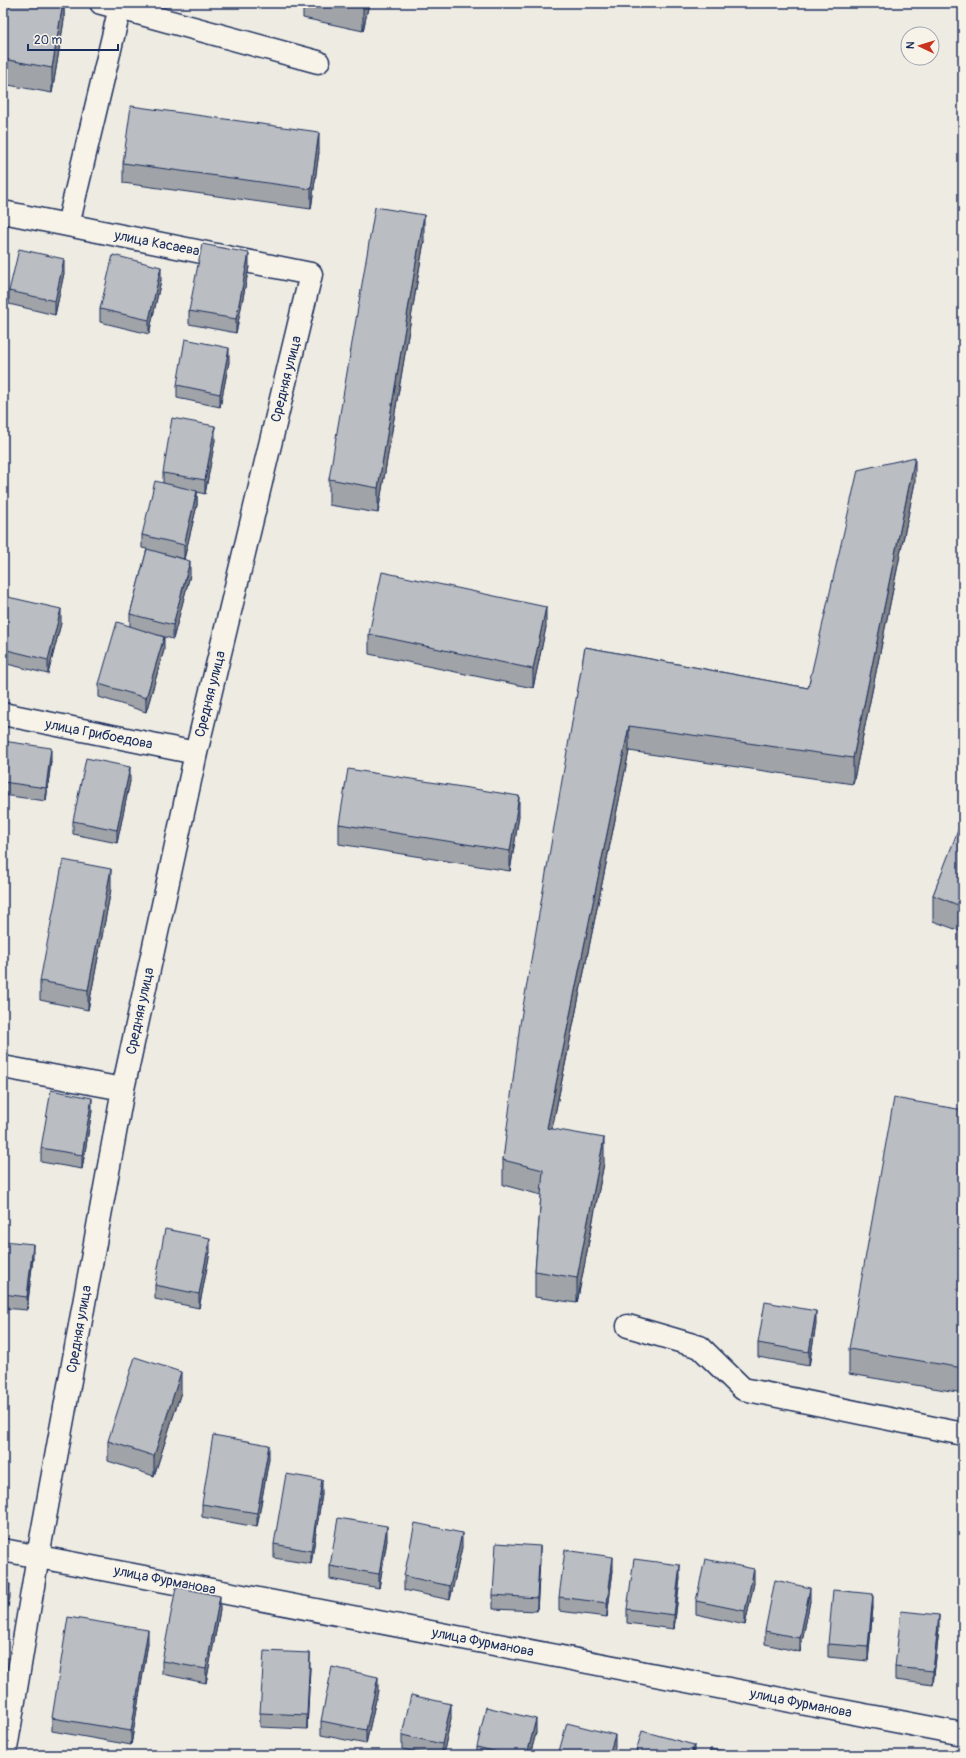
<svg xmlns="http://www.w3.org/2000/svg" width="966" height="1758" font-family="Pangolin,sans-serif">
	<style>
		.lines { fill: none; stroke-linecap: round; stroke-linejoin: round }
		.minor-casing { stroke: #1b2f5e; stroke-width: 25 }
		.minor { stroke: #f7f3e8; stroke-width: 22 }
		.wall { fill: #a0a3a7; stroke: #1b2f5e }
		.shaded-wall { fill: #828488; stroke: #1b2f5e }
		.building { fill: #babdc2; stroke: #1b2f5e }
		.labels { text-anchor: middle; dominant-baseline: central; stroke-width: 3; stroke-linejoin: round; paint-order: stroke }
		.street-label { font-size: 14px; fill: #1b2f5e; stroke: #f7f3e8 }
	</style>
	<rect width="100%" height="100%" fill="#eeebe2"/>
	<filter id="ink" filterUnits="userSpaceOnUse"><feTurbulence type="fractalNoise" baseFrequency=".025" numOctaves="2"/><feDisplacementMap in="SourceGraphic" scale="8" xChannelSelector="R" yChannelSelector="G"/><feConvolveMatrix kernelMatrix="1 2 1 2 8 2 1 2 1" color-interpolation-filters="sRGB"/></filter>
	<g filter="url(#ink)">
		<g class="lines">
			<defs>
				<path id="minor" d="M101,3L318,62
					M3,212L311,274L196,753L123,1089L38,1556L5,1755
					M68,225L121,3
					M3,714L196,753
					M3,1067L123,1089
					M628,1326L700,1347L743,1389L963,1434
					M3,1550L963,1734"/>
			</defs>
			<use href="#minor" class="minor-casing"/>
			<use href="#minor" class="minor"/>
		</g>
		<path class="wall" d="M3,3H64V20L52,93L3,84Z
			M303,3H369L363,31L303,18Z
			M319,152L311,209L123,183V163Z
			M424,241L378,513L329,505V479Z
			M249,267L236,333L189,324V311Z
			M64,273L55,315L9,304V291Z
			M161,280L149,334L100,322V309Z
			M229,362L220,407L177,398V385Z
			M215,440L205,494L197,492V505L184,559L151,551L190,575L173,639L157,635L164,650L146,712L99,697V684L130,626V614L147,549L142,548V535L163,483V473Z
			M915,482L853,784L629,751L552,1129L604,1163L577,1303L535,1297V1271L541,1195L503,1185V1160L585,647L808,688Z
			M3,618L61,623L48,674L3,663Z
			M546,627L533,688L369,654V634Z
			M3,741L51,761L46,801L3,795Z
			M130,781L117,843L73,834V821Z
			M519,816L510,871L339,844V824Z
			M963,821V932L933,921V895Z
			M111,889L88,1010L40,1000V981Z
			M963,1110V1393L849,1374V1349Z
			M92,1111L82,1169L41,1162V1148Z
			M3,1241L33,1258L27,1310L3,1308Z
			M210,1252L199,1308L155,1299V1285Z
			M816,1324L809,1366L758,1357V1343Z
			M181,1392L154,1476L108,1461V1441Z
			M269,1458L257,1527L202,1517V1504Z
			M322,1494L311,1564L274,1558V1544Z
			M387,1540L379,1588L330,1579V1566Z
			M462,1547L450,1600L404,1590V1576Z
			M540,1559L537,1611L493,1609V1595Z
			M613,1570L607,1617L559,1611V1597Z
			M680,1578L674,1629L627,1623V1609Z
			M754,1583L745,1625L696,1614V1601Z
			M810,1601L800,1652L765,1644V1631Z
			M873,1607L868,1661L828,1657V1644Z
			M220,1610L206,1683L162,1674V1661Z
			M939,1629L933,1685L895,1680V1667Z
			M148,1643L131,1745L52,1731V1718Z
			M310,1667L307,1729L260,1727V1713Z
			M378,1690L366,1744L321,1735V1721Z
			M451,1718L443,1755H430L402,1749V1735Z
			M536,1733L530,1755H477V1747Z"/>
		<path class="shaded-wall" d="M63,3H64V20L52,93V68Z
			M364,3H369L363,31V5Z
			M319,132V152L311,209V189Z
			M424,215V241L378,513V488Z
			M249,253V267L236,333V319Z
			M64,259V273L55,315V301Z
			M161,267V280L149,334V320Z
			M229,348V362L220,407V394Z
			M215,426V440L205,494V480Z
			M915,457V482L853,784V758Z
			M197,491V505L184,559V545Z
			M190,561V575L173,639V625Z
			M546,607V627L533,688V669Z
			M61,609V623L48,674V660Z
			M164,637V650L146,712V698Z
			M629,726V751L547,1153V1128Z
			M51,748V761L46,801V788Z
			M130,767V781L117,843V830Z
			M519,796V816L510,871V851Z
			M111,869V889L88,1010V990Z
			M92,1098V1111L82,1169V1155Z
			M604,1138V1163L577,1303V1278Z
			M210,1238V1252L199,1308V1294Z
			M33,1244V1258L27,1310V1297Z
			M816,1311V1324L809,1366V1352Z
			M181,1372V1392L154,1476V1456Z
			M269,1445V1458L257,1527V1513Z
			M322,1480V1494L311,1564V1551Z
			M387,1526V1540L379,1588V1574Z
			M462,1533V1547L450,1600V1586Z
			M540,1546V1559L537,1611V1598Z
			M613,1557V1570L607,1617V1603Z
			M680,1565V1578L674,1629V1615Z
			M754,1569V1583L745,1625V1611Z
			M10,1584V1598L3,1625V1611Z
			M810,1588V1601L800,1652V1638Z
			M873,1594V1607L868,1661V1647Z
			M220,1596V1610L206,1683V1669Z
			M939,1615V1629L933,1685V1671Z
			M148,1630V1643L131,1745V1731Z
			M310,1653V1667L307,1729V1715Z
			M378,1677V1690L366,1744V1730Z
			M451,1704V1718L443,1755H442V1744Z
			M536,1719V1733L530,1755H527Z
			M615,1735V1748L613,1755H609Z
			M694,1745V1755H691Z"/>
		<path class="building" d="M3,3H63L52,68L3,59Z
			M352,3H364L363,5Z
			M131,106L319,132L311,189L123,163Z
			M375,207L424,215L378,488L329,479Z
			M202,244L249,253L236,319L189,311Z
			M19,249L64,259L55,301L9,291Z
			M113,255L161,267L149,320L100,309Z
			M185,339L229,348L220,394L177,385Z
			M172,418L215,426L205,480L163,473Z
			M915,457L853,758L629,726L547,1128L604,1138L577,1278L535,1271L543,1170L503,1160L520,1024L585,647L808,688L858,470Z
			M155,481L197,491L184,545L142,535Z
			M147,549L190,561L173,625L130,614Z
			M382,572L546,607L533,669L369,634Z
			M8,597L61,609L48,660L3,649V618Z
			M117,622L164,637L146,698L99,684Z
			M3,741L51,748L46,788L3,782Z
			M86,758L130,767L117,830L73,821Z
			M348,769L519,796L510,851L339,824Z
			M962,820L963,821V907L933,895Z
			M63,860L111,869L88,990L40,981Z
			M51,1090L92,1098L82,1155L41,1148Z
			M894,1098L963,1110V1368L849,1349Z
			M165,1229L210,1238L199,1294L155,1285Z
			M3,1241L33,1244L27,1297L3,1294Z
			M765,1302L816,1311L809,1352L758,1343Z
			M135,1357L181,1372L154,1456L108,1441Z
			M213,1435L269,1445L257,1513L202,1504Z
			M286,1474L322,1480L311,1551L274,1544Z
			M338,1518L387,1526L379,1574L330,1566Z
			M415,1523L462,1533L450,1586L404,1576Z
			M496,1543L540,1546L537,1598L493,1595Z
			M565,1550L613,1557L607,1603L559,1597Z
			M634,1559L680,1565L674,1615L627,1609Z
			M705,1559L754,1569L745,1611L696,1601Z
			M775,1580L810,1588L800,1638L765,1631Z
			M3,1582L10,1584L3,1611Z
			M176,1587L220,1596L206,1669L162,1661Z
			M833,1590L873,1594L868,1647L828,1644Z
			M901,1611L939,1615L933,1671L895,1667Z
			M68,1617L148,1630L131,1731L52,1718Z
			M264,1651L310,1653L307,1715L260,1713Z
			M332,1667L378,1677L366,1730L321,1721Z
			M411,1695L451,1704L442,1744L402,1735Z
			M486,1707L536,1719L527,1755H509L477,1747Z
			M567,1723L615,1735L609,1755H558Z
			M642,1731L694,1745L691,1755H635Z
			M710,1749L762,1755H710Z"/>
	</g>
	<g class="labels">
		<g class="street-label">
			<text transform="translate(157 243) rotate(11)">улица Касаева</text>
			<text transform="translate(286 379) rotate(-76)">Средняя улица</text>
			<text transform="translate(210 694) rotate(-76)">Средняя улица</text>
			<text transform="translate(99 734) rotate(11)">улица Грибоедова</text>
			<text transform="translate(140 1011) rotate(-78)">Средняя улица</text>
			<text transform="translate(79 1329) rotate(-80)">Средняя улица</text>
			<text transform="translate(165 1580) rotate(11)">улица Фурманова</text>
			<text transform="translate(483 1642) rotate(11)">улица Фурманова</text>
			<text transform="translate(801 1703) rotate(11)">улица Фурманова</text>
		</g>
	</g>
	<rect width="966" height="1758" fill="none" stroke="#f7f3e8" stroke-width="16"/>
	<rect x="8" y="8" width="950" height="1742" fill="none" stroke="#1b2f5e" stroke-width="1.5" filter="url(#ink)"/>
	<g transform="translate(920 46) rotate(274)"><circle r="19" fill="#f7f3e8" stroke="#9fa5b1"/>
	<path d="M0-3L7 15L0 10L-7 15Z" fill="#c8321e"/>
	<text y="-6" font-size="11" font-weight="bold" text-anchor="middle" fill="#1b2f5e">N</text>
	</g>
	<path d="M28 44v6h90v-6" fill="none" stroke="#1b2f5e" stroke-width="2"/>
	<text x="34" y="44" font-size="12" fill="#1b2f5e" stroke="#f7f3e8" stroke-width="3" paint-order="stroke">20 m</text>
</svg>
